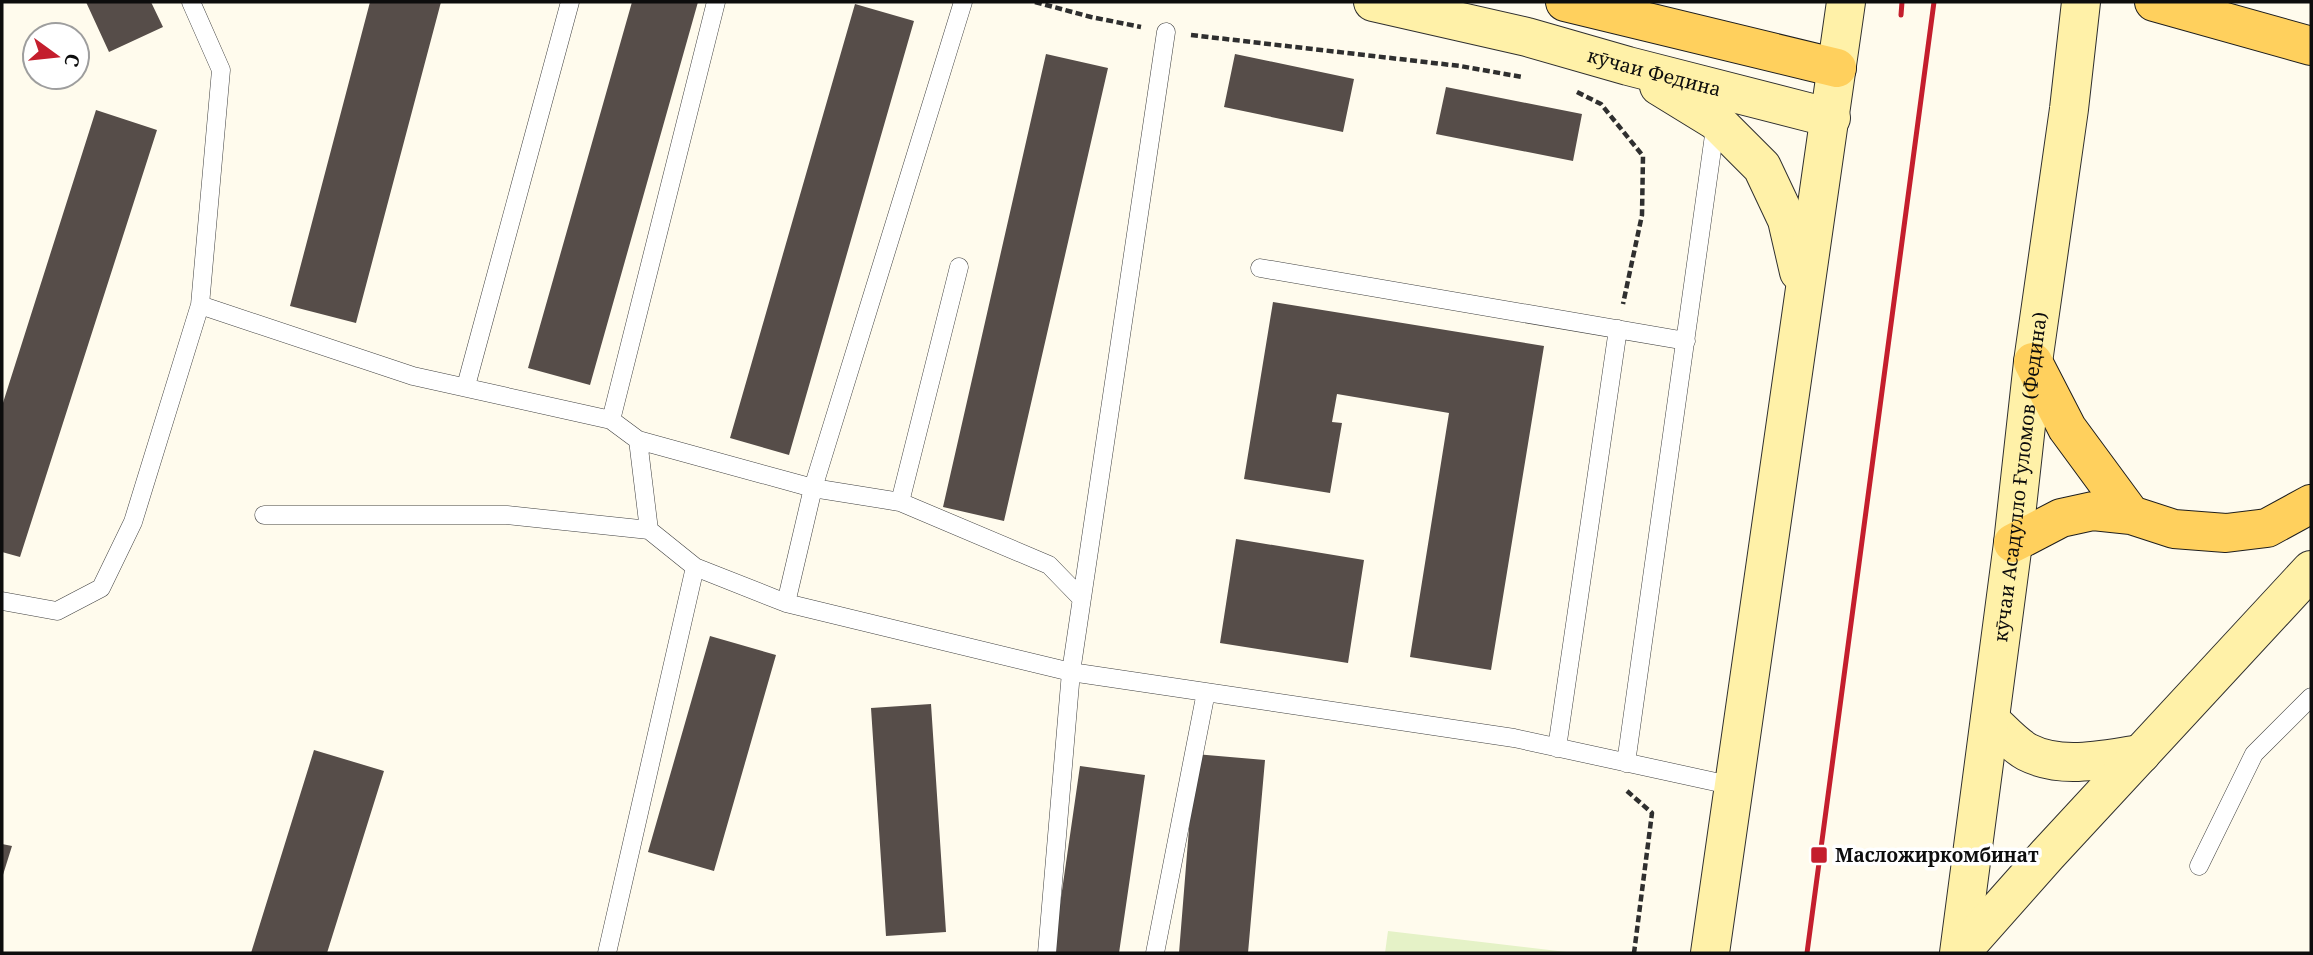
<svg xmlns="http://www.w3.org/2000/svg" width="2313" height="955" font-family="'Noto Serif',serif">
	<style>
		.pitch { fill: #e5f2c7 }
		.building { fill: #564d49 }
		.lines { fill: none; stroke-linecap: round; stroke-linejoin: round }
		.lane-casing { stroke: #404040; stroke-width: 19 }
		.secondary-casing { stroke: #2f2f2f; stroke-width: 40 }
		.primary-casing { stroke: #1e1e1e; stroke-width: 40 }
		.path { stroke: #2f2f2f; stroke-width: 4.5; stroke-dasharray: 7 3.5; stroke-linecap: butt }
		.lane { stroke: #fff; stroke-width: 18 }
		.secondary { stroke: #fff1a8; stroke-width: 38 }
		.primary { stroke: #ffd05d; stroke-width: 38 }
		.rail { stroke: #c41e2d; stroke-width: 5 }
		.poi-dot { fill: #c41e2d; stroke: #fff; stroke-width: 2.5 }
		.labels { text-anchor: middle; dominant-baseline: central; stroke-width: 7; stroke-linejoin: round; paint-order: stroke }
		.street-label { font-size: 19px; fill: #0d0d0d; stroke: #fff }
		.poi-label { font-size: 19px; font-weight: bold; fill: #0d0d0d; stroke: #fff; text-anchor: start }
	</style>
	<rect width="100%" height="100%" fill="#fffbed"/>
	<path class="pitch" d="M1388,931L1575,953H1385Z"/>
	<path class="building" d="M86,2H151L163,27L109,52Z
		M370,2H441L356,323L290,306Z
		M632,2H698L590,385L528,368Z
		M855,4L914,21L789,455L730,438Z
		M1046,54L1108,68L1004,521L943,507Z
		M1235,54L1354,79L1343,132L1224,107Z
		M1446,87L1582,114L1573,161L1436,134Z
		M96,110L157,130L20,557L2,552V406Z
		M1273,302L1544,346L1491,670L1410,657L1449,413L1337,394L1332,422L1342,423L1330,493L1244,479Z
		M1236,539L1364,560L1348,663L1220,643Z
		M710,636L776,655L714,871L648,852Z
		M931,704L946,932L886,936L871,708Z
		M314,750L384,771L327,953H251Z
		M1195,754L1265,760L1248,953H1179Z
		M1080,766L1145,775L1119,953H1053Z
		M2,844L12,846L2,878Z"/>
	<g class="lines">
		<defs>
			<path id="lane" d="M1260,268L1686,341
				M200,305L413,376L611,420L638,440L649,530L695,567L786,603L1071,672L1514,738L1734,786
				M466,386L570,2
				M611,420L716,2
				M638,440L813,488L900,502L1049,565L1081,598
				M900,502L959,267
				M264,515H507L649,530
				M2,601L57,611L101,588L133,522L200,305L221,70L191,2
				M786,603L813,488L963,2
				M1557,748L1618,329
				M1626,763L1716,121
				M2199,866L2254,754L2311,697
				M607,953L695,567
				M1047,953L1071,672L1166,32
				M1155,953L1206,692"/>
			<g id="secondary">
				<path id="s1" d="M1373,2L1527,37L1628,66L1831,118"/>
				<path d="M1659,86L1716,121L1762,167L1787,220L1799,272"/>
				<path d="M1990,720C2001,730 2014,745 2027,752C2062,770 2104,759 2141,754"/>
				<path d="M1710,953L1846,2"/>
				<path id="s2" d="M1959,953L2013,543L2033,362L2069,109L2081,2"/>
				<path d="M1960,953L2047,855L2311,570"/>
			</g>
			<path id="primary" d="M1565,2L1837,68
				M2154,2L2311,46
				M2033,362L2067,428L2131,515
				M2013,543L2061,518L2093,511L2131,515L2174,529L2226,533L2267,528L2311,504"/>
		</defs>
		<use href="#lane" class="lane-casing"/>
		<use href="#secondary" class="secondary-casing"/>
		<use href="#primary" class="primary-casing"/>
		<path class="path" d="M1035,2L1091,17L1141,27
			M1191,35L1460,66L1522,77
			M1577,92L1601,104L1643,156L1642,215L1623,304
			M1627,791L1652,813L1634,953"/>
		<use href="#lane" class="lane"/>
		<use href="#secondary" class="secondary"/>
		<use href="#primary" class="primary"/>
		<path class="rail" d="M1901,15L1902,2
			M1807,953L1934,2"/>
	</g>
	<rect class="poi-dot" x="1810" y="846" width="18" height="18" rx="3.5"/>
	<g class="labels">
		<g class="street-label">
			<text stroke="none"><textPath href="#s1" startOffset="290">кӯчаи Федина</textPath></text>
			<text stroke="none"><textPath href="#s2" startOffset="480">кӯчаи Асадулло Ғуломов (Федина)</textPath></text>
		</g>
		<g class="poi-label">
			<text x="1835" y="855">Масложиркомбинат</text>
		</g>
	</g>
	<rect width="2313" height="955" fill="none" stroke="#0d0d0d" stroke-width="7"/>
	<g transform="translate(56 56) rotate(105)"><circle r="33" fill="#ffffff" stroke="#9e9e9e" stroke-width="2"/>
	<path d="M0-5L12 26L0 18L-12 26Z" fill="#c41e2d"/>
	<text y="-10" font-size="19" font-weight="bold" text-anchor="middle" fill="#0d0d0d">С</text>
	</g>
</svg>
